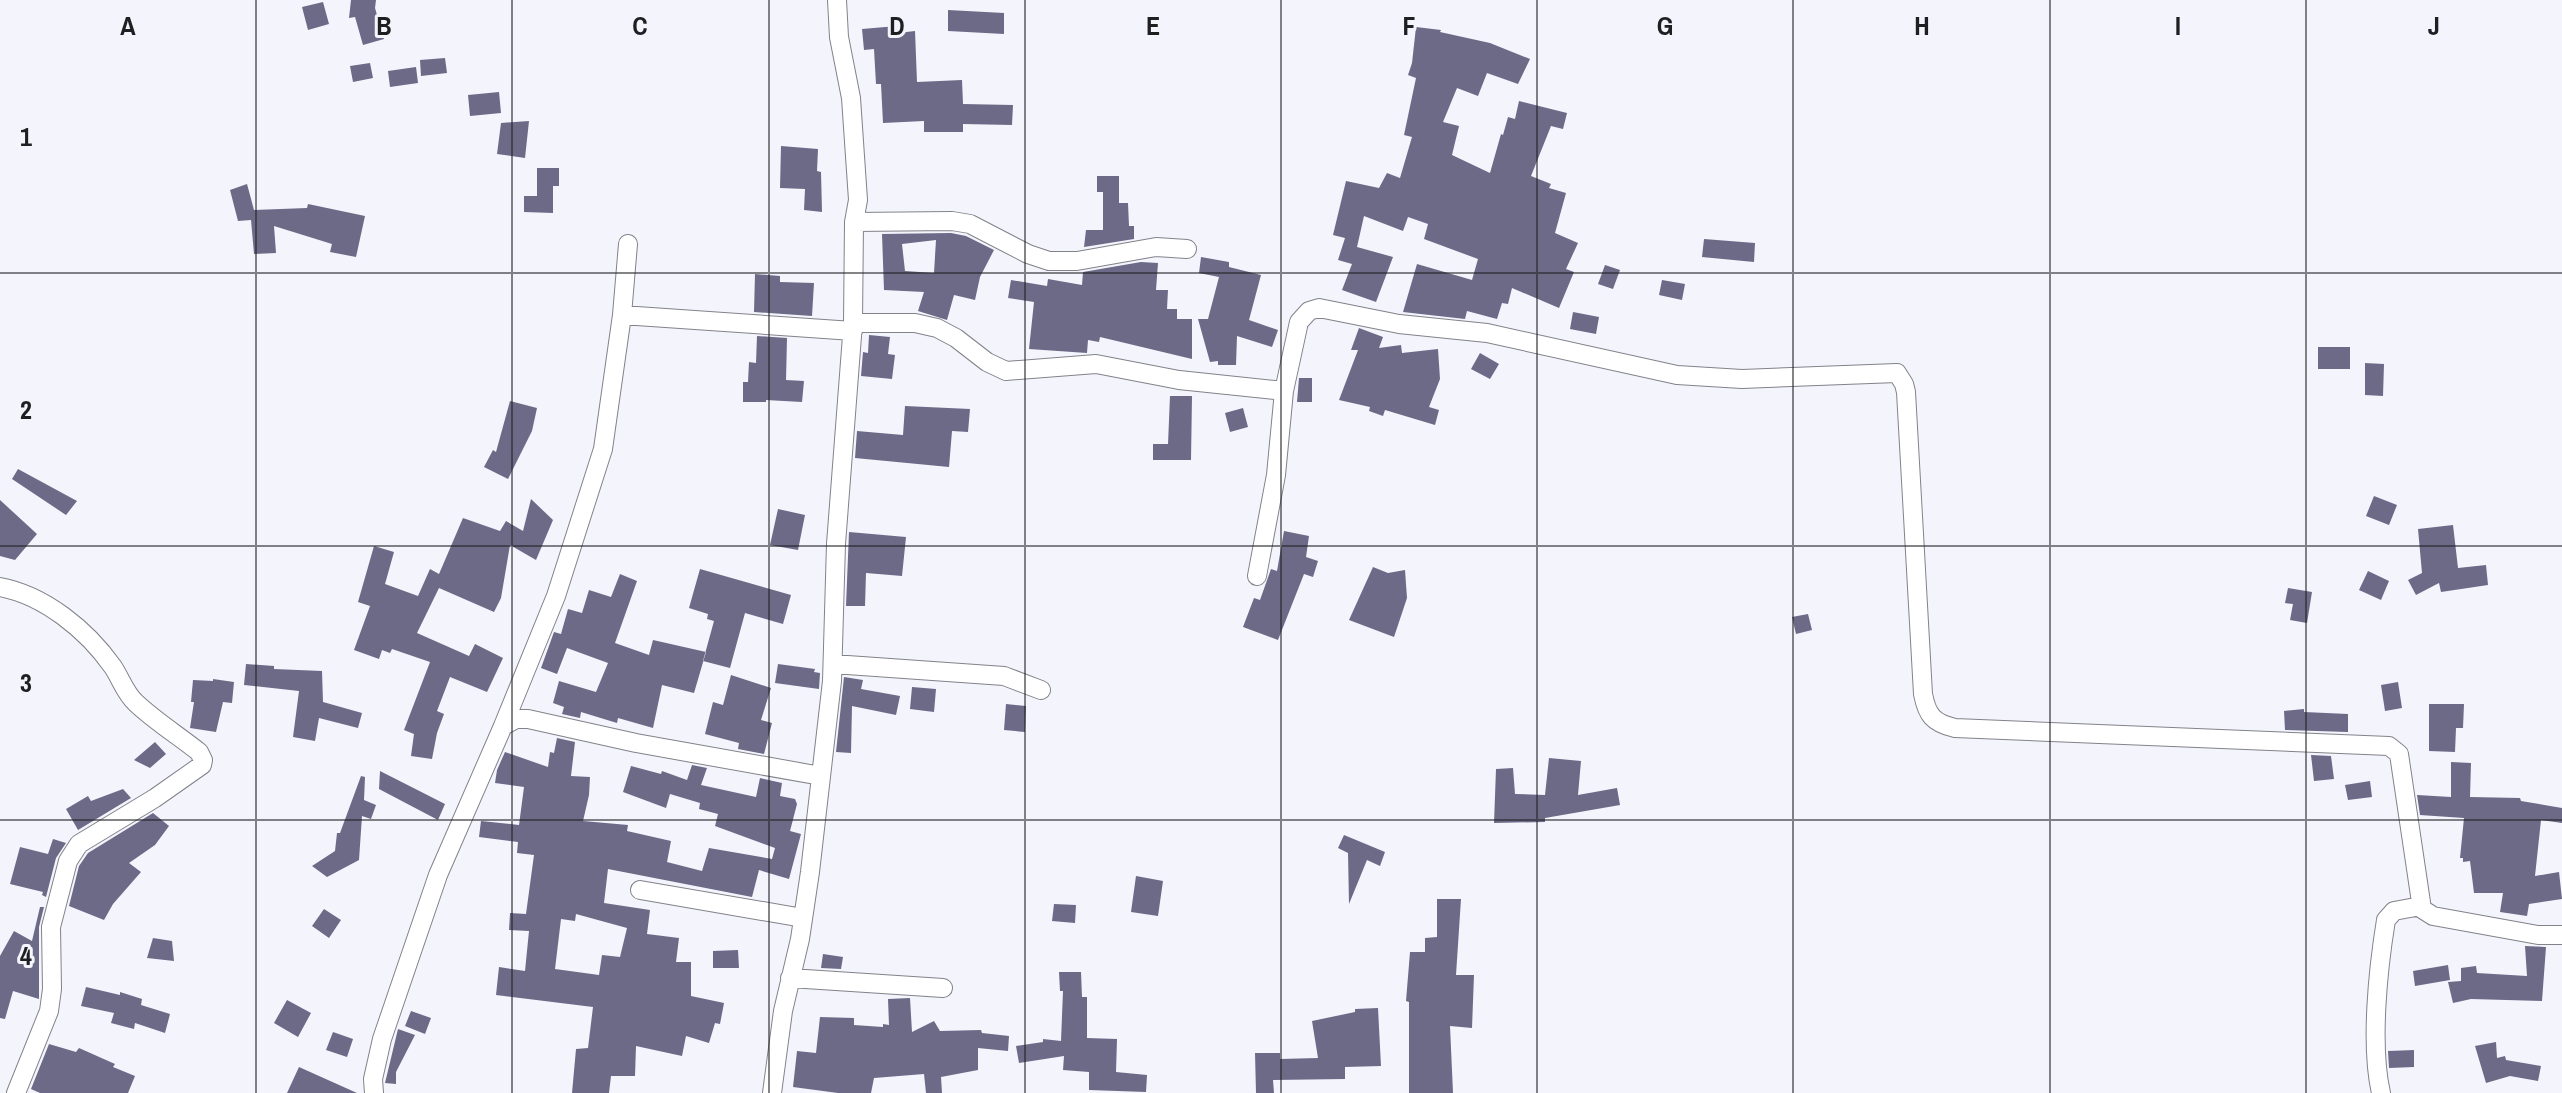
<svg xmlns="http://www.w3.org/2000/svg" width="2562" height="1093" font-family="'Archivo Narrow',sans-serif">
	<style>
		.building { fill: #6c6a87; fill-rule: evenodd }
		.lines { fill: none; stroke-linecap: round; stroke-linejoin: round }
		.street-casing { stroke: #82828a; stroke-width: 20 }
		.street { stroke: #fff; stroke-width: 18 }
		.grid { fill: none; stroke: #1f1f22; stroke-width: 2; stroke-opacity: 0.55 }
		.grid-label { font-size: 26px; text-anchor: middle; font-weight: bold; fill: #1f1f22; stroke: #f4f4fd; stroke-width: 6; stroke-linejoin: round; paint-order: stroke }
	</style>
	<rect width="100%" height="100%" fill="#f4f4fd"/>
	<path class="building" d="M351,0H376L375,8L384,39L363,45L355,17L349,18Z
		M323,2L329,24L308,30L302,7Z
		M948,10L1004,13V34L948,31Z
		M897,26L898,33L915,31L917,82L962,80L963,104L1013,105L1012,125L963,124V132H924V121L883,123L881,84H876L874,49L864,50L862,29Z
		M1416,27L1441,30L1440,32L1490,43L1530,59L1518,84L1487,73L1478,96L1457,88L1443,122L1459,126L1452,155L1490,173L1501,134L1503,135L1508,117L1515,119L1519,101L1567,113L1563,129L1551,126L1531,176L1551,184L1549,188L1566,193L1555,233L1578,243L1566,269L1574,272L1559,308L1512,288L1508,304L1502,303L1497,319L1467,311L1465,319L1403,312L1417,264L1472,280L1478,259L1424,239L1428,224L1408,217L1403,231L1364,216L1357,247L1393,257L1376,302L1342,290L1352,264L1338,260L1345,238L1333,235L1346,181L1379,188L1387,173L1400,178L1412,137L1404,135L1416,78L1408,75L1412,63Z
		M445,58L447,73L421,76L420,60Z
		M370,63L373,78L353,82L350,66Z
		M416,67L418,83L390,87L388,71Z
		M499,92L501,113L470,116L468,95Z
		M529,121L525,158L497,154L501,123Z
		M781,146L818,149L817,171L821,172L822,212L804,210L805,189L780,188Z
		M537,168H559V186H553V213L524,212V196H537Z
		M1097,176H1119V203H1128L1129,226H1134V239L1084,247L1086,230H1103V192H1097Z
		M247,184L254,210L307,208L308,204L365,216L356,257L330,252L332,244L274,226L276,253L254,254L251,220L238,221L230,190Z
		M951,233L966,236L994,250L980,277L975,300L954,295L947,320L918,311L924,292L884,290L882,234ZM936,240L934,273L905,271L902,244Z
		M1704,239L1755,243L1754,262L1702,257Z
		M1201,257L1229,262V267L1261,275L1249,320L1278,330L1272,347L1237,336L1236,365H1218V361L1210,362L1198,319H1208L1219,277L1199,273Z
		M1141,262L1158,263L1156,290H1168L1167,309H1177V319H1192V359L1100,337L1099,342L1088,340L1087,353L1029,349L1034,302L1008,298L1011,280L1047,286L1048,279L1082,285L1083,272Z
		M1605,265L1620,270L1613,289L1598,284Z
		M755,274L780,276V282L814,283L812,316L754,312Z
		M1662,280L1685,284L1682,300L1659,295Z
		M1573,312L1599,317L1596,334L1570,329Z
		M1359,328L1383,337L1379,348L1401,345L1402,353L1438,349L1440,379L1429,407L1439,410L1435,425L1385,410L1383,416L1369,411L1370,407L1339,400L1358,350H1351Z
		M869,335L890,337L888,354L895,355L892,379L861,376L863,352L868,353Z
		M757,336L787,338L786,380L804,381L802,402L766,400V402H743V382H748L749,362L756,363Z
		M2318,347H2350V369H2318Z
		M1480,353L1499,364L1490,379L1471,369Z
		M2365,363L2384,364L2383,396L2365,395Z
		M1299,378H1312V402H1297Z
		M1170,396H1192L1191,460H1153V444H1168Z
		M510,401L537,408L532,431L508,479L484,467L493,450L496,452Z
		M905,406L970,409L968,432L952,431L949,467L855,458L857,431L903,435Z
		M1243,408L1248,427L1230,432L1225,413Z
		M18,469L77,501L66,515L12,479Z
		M2374,496L2397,505L2389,525L2366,516Z
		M531,499L553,520L536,560L510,545L501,598L494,612L439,588L417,633L469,656L475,644L503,658L487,692L450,677L437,711L444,714L437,733L432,759L411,756L414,734L404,730L430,662L392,649L390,653L382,650L379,659L354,650L370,606L358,602L374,546L394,552L385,584L418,596L430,569L439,574L463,518L500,531L506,521L523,531Z
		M0,500L37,534L15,560L0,556Z
		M778,509L805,515L798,550L770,545Z
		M2453,525L2458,568L2486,565L2488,585L2441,592L2439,583L2416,595L2408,580L2422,573L2418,529Z
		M1284,531L1309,536L1306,557L1318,561L1313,577L1304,574L1278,640L1243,627L1254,598L1260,600L1271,569L1277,571Z
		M849,532L906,537L902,576L866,573L865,606H846Z
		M1373,567L1388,573L1405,570L1407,598L1394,637L1349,620Z
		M700,569L791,595L783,624L745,613L730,668L703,661L714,621L707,619L708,614L689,608Z
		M2368,571L2389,581L2381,600L2359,590Z
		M620,574L637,581L615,643L649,655L653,640L706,652L694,693L662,685L653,728L618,718L617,723L581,712L580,718L562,714L564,707L553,703L559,681L596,692L608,663L567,648L557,674L541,668L554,632L561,634L568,609L582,613L589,590L611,597Z
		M2288,588L2312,592L2307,623L2290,620L2293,604L2285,603Z
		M1808,614L1812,630L1796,634L1792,617Z
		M246,664L274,666V669L322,671L323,702L362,713L358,728L319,718L315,741L293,737L299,691L244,685Z
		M778,664L815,669L814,672L820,673L819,689L775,683Z
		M731,675L771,688L761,720L772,723L764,754L738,749L739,743L705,734L713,702L723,705Z
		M844,677L863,680L861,689L900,696L896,715L852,706L851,753L836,752Z
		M213,679L234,682L232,703L223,702L216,732L190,728L194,702H191L193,680L213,681Z
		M2398,682L2402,708L2385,711L2381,685Z
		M912,687L936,689L934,712L910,709Z
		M1006,704L1026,706L1025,732L1004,730Z
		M2429,704H2464L2463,728H2456L2455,752L2429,751Z
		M2304,709V712L2348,714V732L2285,730L2284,711Z
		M557,738L575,742L571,776L590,777L589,795L583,821L628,825L627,831L671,841L667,862L702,871L709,848L772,859L775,848L715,826L718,814L699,809L700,803L670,794L666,808L623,792L631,766L661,774L662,771L687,780L692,765L707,768L701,785L756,797L760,778L782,783L780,796L795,799L797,804L790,831L801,834L789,879L759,870L752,897L608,869L604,903L650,910L647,934L679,938L676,962H691V996L724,1003L720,1024L715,1023L709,1043L686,1036L682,1056L636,1046L635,1076H611L609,1093H572L576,1049L588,1048L593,1007L496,995L499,967L525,971L529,931L509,930L510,913L526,914L534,855L517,853L518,842L479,837L481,821L519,825L524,787L495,783L497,770L505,752L548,767L550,752L554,753ZM576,914L627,928L620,957L602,955L599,975L555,969L561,919L575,921Z
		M155,742L166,754L150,768L134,760Z
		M2311,755L2331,756L2334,779L2314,781Z
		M1549,758L1581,761L1578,795L1617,788L1620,805L1545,818V822L1494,823L1496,769L1513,768L1515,794L1545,795Z
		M2451,762L2471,763L2470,797L2520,798L2521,801L2562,808V823L2541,820L2535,876L2559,872L2562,899L2529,904L2527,916L2500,912L2503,893H2474L2470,861L2463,862V858H2460L2464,818L2420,815L2417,795L2451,797Z
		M380,771L445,804L438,820L379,789Z
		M361,776L365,777L364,800L376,805L371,819L362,816L359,860L327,877L312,866L335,851L337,833H340Z
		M2370,781L2372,797L2348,800L2345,785Z
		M123,789L131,798L78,830L66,809L88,796L91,801Z
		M153,813L169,826L155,845L129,863L141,872L113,904L104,920L69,906L79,866L88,853Z
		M1344,835L1385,852L1380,866L1367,860L1349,904L1348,853L1338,848Z
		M53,839L66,843L56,858L46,897L42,895L43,892L10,884L20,847L48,854Z
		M1136,876L1163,881L1158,916L1131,912Z
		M1437,899H1461L1456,975H1474L1472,1028L1450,1026L1453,1093H1409V1002L1406,1001L1410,952H1425V938L1437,937Z
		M1054,904L1076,905L1075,923L1052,921Z
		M40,907H44L39,927V999L13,991L5,1019L0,1018V956L14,931L32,941Z
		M324,909L341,920L329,938L312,926Z
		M153,938L172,941L174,961L147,958Z
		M2525,946L2546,947L2542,1001L2471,999L2453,1003L2448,982L2461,981V968L2476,966L2477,973L2527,976Z
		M738,950L739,968H713V951Z
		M823,954L843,957L841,969L821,968Z
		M2448,965L2450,980L2415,986L2413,971Z
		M1059,972H1081L1082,997H1087V1038L1117,1039L1116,1072L1147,1075L1146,1092L1089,1090V1072L1063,1070L1064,1056L1019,1063L1016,1046L1043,1042V1039L1061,1041L1063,991H1060Z
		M86,987L120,995V992L142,999L141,1005L170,1014L165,1033L135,1023L134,1029L111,1023L114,1013L81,1006Z
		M910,998L912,1032L934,1021L940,1031L981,1030L982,1033L1009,1036L1008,1051L978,1048V1070L941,1077L942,1093H926L924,1074L874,1078L871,1093H838L793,1087L797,1051L816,1053L820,1017L854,1018V1025L883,1027V1024L889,1025L888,999Z
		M287,1000L311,1013L298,1037L274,1023Z
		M1378,1008L1381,1066L1345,1067V1079L1273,1080L1274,1093H1256L1255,1053H1280V1059L1318,1058L1312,1021L1355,1012V1009Z
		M411,1011L431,1018L425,1034L405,1026Z
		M398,1029L415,1035L396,1072V1084L385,1083Z
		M333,1032L353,1039L347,1057L326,1050Z
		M2496,1042L2497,1058L2505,1056L2506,1060L2541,1066L2538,1081L2510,1076L2486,1083L2475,1046Z
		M49,1044L76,1052L79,1048L115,1064L113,1067L135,1076L128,1093H40L31,1089Z
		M2414,1050V1067L2389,1068L2388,1051Z
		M299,1067L357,1093H287Z"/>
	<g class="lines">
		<defs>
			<path id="street" d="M854,222L952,221L970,224L1028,254L1049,261H1077L1156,247L1187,249
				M622,315L853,331
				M853,323H915L937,328L956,338L987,362L1006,371L1096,364L1179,380L1284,391L1299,322L1309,311L1319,308L1399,324L1487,333L1677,375L1742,379L1897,373L1904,384L1906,392L1923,694C1927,715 1933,723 1955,728L2389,746L2399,754L2422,909L2433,916L2538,935H2562
				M1257,576L1276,475L1284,391
				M0,587C44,595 87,630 113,667C121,679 125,693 136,703C155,721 179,736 199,752L203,760L202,765L155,798L79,844L68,861L51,927L52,989L49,1011L16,1093
				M833,664L1004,676L1041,690
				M503,726L556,596L603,449L622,315L628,244
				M640,890L803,918
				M790,978L943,988
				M374,1093L373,1079L382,1039L438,875L503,726L516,719H528L636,743L821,776
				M772,1093L783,1011L800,939L810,872L832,681L836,544L853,323L854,222L858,200L851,98L839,37L837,0
				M2381,1093C2370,1045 2378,969 2386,920L2394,911L2421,906"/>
		</defs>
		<use href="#street" class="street-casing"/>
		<use href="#street" class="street"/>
	</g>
	<path class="grid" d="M256,0V1093M512,0V1093M769,0V1093M1025,0V1093M1281,0V1093M1537,0V1093M1793,0V1093M2050,0V1093M2306,0V1093M0,273H2562M0,546H2562M0,820H2562"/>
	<g class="grid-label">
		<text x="128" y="35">A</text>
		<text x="384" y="35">B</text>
		<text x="640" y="35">C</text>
		<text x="897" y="35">D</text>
		<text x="1153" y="35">E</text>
		<text x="1409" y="35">F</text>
		<text x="1665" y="35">G</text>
		<text x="1922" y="35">H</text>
		<text x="2178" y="35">I</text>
		<text x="2434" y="35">J</text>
		<text x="26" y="146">1</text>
		<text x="26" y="419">2</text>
		<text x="26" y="692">3</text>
		<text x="26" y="965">4</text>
	</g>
</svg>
